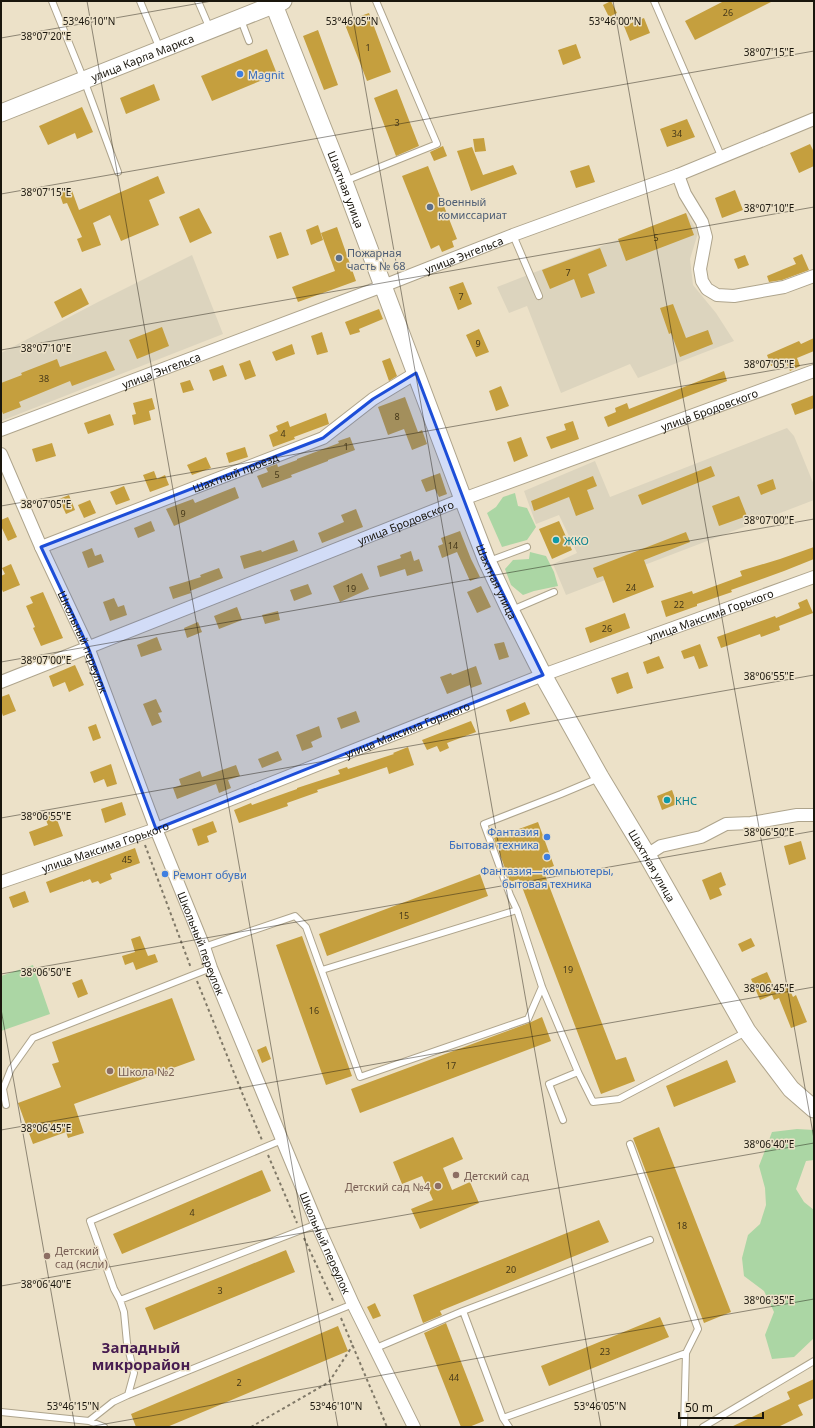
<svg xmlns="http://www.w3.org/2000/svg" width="815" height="1428" font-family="'Noto Sans',sans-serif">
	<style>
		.industrial { fill: #dcd4be }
		.green { fill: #abd6a4 }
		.building { fill: #c59f3e }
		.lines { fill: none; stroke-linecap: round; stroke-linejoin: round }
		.lane-casing { stroke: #aea48c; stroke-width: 8 }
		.street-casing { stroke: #aea48c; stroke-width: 14 }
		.secondary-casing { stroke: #aea48c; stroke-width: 19 }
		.path { stroke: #807968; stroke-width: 2; stroke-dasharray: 3 3; stroke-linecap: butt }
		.lane { stroke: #fff; stroke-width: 6 }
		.street { stroke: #fff; stroke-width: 12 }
		.secondary { stroke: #fff; stroke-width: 17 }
		.marked { fill: #1d4ed8; fill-opacity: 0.2; stroke: #1d4ed8; stroke-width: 3; stroke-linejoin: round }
		.ticks { fill: none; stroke: #1a160d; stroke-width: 1; stroke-opacity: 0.45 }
		.shop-dot { fill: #3f7fe0; stroke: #ece1c8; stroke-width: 1.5 }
		.service-dot { fill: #5c6f8a; stroke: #ece1c8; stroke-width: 1.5 }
		.culture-dot { fill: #0f9aa8; stroke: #ece1c8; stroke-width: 1.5 }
		.education-dot { fill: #8d6e63; stroke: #ece1c8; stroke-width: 1.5 }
		.labels { text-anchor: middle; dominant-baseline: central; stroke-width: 3; stroke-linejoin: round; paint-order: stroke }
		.number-label { font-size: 9px; fill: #453819 }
		.street-label { font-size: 11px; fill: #1a160d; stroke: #ece1c8 }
		.shop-label { font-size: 11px; fill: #366cbe; stroke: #ece1c8; text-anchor: start }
		.service-label { font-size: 11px; fill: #4e5e75; stroke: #ece1c8; text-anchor: start }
		.culture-label { font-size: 11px; fill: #0d838f; stroke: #ece1c8; text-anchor: start }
		.education-label { font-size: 11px; fill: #785e54; stroke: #ece1c8; text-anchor: start }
		.district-label { font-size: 15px; font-weight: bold; fill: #471c50; stroke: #ece1c8 }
		.ticks-label { font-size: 10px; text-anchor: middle; fill: #1a160d; stroke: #ece1c8; stroke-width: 3; stroke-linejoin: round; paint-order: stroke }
	</style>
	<rect width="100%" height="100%" fill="#ece1c8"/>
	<path class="industrial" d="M686,213L698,233L690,259L693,285L716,313L734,341L638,378L630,364L561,393L527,306L509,313L497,287Z
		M192,255L223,334L1,421V353L98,302Z
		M787,428L794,436L814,485V500L566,595L553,564L577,553L559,515L536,524L524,491L595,461L610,497Z"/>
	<path class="green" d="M515,493L518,506L527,508L536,527L527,540L502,547L487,513L496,507L503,497Z
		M530,552L546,556L554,572L558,586L534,591L523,595L511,585L505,569L513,560L529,559Z
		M33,965L50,1014L1,1031V976Z
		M797,1129L814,1130V1160L806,1161L796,1189L804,1202L814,1210V1338L794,1357L772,1359L765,1335L774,1312L764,1291L744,1276L742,1258L748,1235L760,1224L766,1205L765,1188L759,1166L772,1132Z"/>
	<path class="building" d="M611,1L617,13L609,17L603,5Z
		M724,1H773L695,40L685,21Z
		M369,13L391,72L367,81L344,22Z
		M644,18L650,33L630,41L624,26Z
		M318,30L338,85L324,90L303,36Z
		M576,44L581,58L563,65L558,50Z
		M267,49L277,74L212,101L201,76Z
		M154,84L160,100L126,114L120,98Z
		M397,89L419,146L396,156L374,98Z
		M82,107L93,132L77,139L75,133L48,145L39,126Z
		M687,119L695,137L667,147L660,129Z
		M484,138L486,151L475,152L473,139Z
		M810,144L814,152V166L799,173L790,153Z
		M443,146L447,156L434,161L430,152Z
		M472,147L483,175L513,165L517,174L471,191L457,151Z
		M589,165L595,182L576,188L570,171Z
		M428,166L457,239L452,241L454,247L442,252L439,245L431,249L402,176Z
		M158,176L165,193L149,200L159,225L121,241L110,215L93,223L101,245L82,252L77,239L82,237L67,203L63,204L59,192L71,188L79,210Z
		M735,190L743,210L722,218L715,198Z
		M199,208L212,233L190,243L179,217Z
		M686,213L694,235L626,261L618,239Z
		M318,225L323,240L311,245L306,230Z
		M337,227L356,281L298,302L292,287L335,271L321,233Z
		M281,232L289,255L277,259L269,236Z
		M600,248L607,266L588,274L595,293L581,298L574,279L550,289L542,270Z
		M802,254L809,270L782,280L769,282L767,276L796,264L793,258Z
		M745,255L749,265L738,269L734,259Z
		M463,282L472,304L458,310L449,287Z
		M81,288L89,304L62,318L54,302Z
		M673,304L686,338L708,330L713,344L680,357L671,333L669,334L660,308Z
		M379,309L383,319L359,329L360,332L350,335L345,322Z
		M162,327L169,346L137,359L129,340Z
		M479,329L489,352L476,357L466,335Z
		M322,332L328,352L317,355L311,336Z
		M814,338V351L797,358L800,366L790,371L785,360L771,366L767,355L799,341L801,344Z
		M292,344L295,354L276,361L272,352Z
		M106,351L115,370L72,386L70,381L19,402L21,407L3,414L1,409V383L22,375L21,373L57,359L60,367Z
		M390,358L397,376L389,381L382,361Z
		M250,360L256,376L245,380L239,364Z
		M223,365L227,376L213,381L209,370Z
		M724,371L727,381L608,427L604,417L616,412L615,408L627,403L629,409Z
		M190,380L194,390L183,393L180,383Z
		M501,386L509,406L496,411L489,391Z
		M814,395V408L795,415L791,404Z
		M405,397L418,432L422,430L427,444L412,450L404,429L388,435L378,407Z
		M152,398L155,409L149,411L151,420L134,425L132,415L136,414L133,403Z
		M326,413L329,424L294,437L295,439L273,447L269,435L278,431L276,426L288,421L290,427Z
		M110,414L114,425L88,434L84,423Z
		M573,421L579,439L551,449L546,437L566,430L564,424Z
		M350,437L355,450L328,460V461L291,475L292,477L262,488L257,476L268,472L266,468L277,464L278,467L297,460V459L339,443L338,441Z
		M521,437L528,456L514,462L507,442Z
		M52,443L56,456L36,462L32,449Z
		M245,447L248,457L229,463L226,453Z
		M206,457L211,468L192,475L187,465Z
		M711,466L715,476L642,505L638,495Z
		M154,471L157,479L165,475L169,485L150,492L143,475Z
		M440,473L447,494L439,497L435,489L426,492L421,480Z
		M593,476L597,486L587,490L594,509L576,516L569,497L534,511L531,501Z
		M773,479L776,489L761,495L757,485Z
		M124,486L130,500L116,505L110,492Z
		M235,487L239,498L174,526L166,509L193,499L195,503Z
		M69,495L75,510L66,514L59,499Z
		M739,496L747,516L719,526L712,506Z
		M90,500L96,513L84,518L78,505Z
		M356,509L363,527L322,543L318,533L344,522L341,515Z
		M8,517L17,537L8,541L1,526V520Z
		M151,521L155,531L138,538L134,528Z
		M559,521L572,550L552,559L539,529Z
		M460,531L471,559L480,577L470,581L457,552L442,558L438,546L443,544L441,538Z
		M686,532L690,542L644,560L654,587L613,603L603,576L597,578L593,568Z
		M294,540L298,551L244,569L240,556L261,550L262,552Z
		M814,547V559L784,571L731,590L732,592L697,604V606L666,617L661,601L692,591L693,594L742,576L740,571L780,559Z
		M92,548L95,556L101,554L104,562L88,568L82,552Z
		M411,551L414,561L419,559L423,571L407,576L405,569L380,577L377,566L401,558L400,555Z
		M11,564L20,585L3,592L1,587V576L5,574L2,568Z
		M219,568L223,578L190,591L191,593L173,599L169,587L201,577L200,575Z
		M362,573L369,589L340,602L333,586Z
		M308,584L312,594L294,601L290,590Z
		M481,586L491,607L477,613L467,592Z
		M43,592L63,638L41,646L33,628L35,627L26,606L33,603L30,597Z
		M114,598L118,607L124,605L127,615L110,621L103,602Z
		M807,599L813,613L779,626L780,630L761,637L760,634L721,648L717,637L775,616L776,618L800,608L798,603Z
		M237,607L242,620L219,629L214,616Z
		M278,611L280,620L265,624L262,615Z
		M625,613L630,628L590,643L585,628Z
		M198,622L202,632L187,638L184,628Z
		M157,637L162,650L141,657L137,645Z
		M504,642L509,657L499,660L494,644Z
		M700,644L708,666L699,669L694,656L684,659L681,651Z
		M659,656L664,668L647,674L643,662Z
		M75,665L84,685L69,692L65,682L53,687L49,676Z
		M476,666L482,684L471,688L470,685L447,694L440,677L451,673L452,675Z
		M628,672L633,688L617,694L611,678Z
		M9,694L16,711L3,716L1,710V697Z
		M156,699L162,712L158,713L162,722L152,726L143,704Z
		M525,702L530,714L510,722L506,710Z
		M356,711L360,722L341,729L337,718Z
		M471,721L476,732L447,743L449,748L440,752L437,746L427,750L422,740Z
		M96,724L101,738L93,741L88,727Z
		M319,726L322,737L311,742L313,747L302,751L296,735Z
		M408,747L414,765L389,774L387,767L351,779L317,790L318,792L287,803L288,806L239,823L234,810L251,803L252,805L297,789V788L340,774L338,770L347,767L348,769L394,754L393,753Z
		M278,751L282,760L262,768L258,759Z
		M111,764L117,784L107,787L104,779L94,783L90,772Z
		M236,765L240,776L228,780L231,788L219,793L216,784L177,799L173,788L181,785L179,779L200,771L202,777Z
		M672,790L677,804L662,810L657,796Z
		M122,802L126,815L105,823L101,809Z
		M55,814L63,836L34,846L29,832L48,825L45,818Z
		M213,821L217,832L207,836L209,842L198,846L192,829Z
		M538,822L554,866L543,870L616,1060L626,1057L635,1081L601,1094L519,879L510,882L494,838Z
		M801,841L806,859L789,865L784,846Z
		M135,848L140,863L110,874L112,879L100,884L98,881L92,883L90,879L83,882V881L50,893L46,882Z
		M721,872L726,885L719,888L722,895L710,900L702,880Z
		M480,874L488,896L327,956L319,934Z
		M25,891L29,902L13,908L9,897Z
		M140,936L148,956L155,954L158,962L136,970L133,962L125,965L122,956L135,952L131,939Z
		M302,936L352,1076L326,1085L276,945Z
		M751,938L755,946L742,952L738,944Z
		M767,972L775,990L787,984L793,997L796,995L807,1022L791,1028L779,998L774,1000L772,995L760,1000L751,979Z
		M82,979L88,994L78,998L72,983Z
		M172,998L195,1060L74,1104L84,1133L68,1138L66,1132L33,1144L18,1103L61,1087L52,1064L59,1062L52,1042Z
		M542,1017L551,1041L360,1113L351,1089L529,1023Z
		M266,1046L271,1059L262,1063L257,1050Z
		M727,1060L736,1082L674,1107L666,1086Z
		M659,1127L731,1312L704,1323L633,1138Z
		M453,1137L463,1159L443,1168L452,1190L470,1182L479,1203L420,1229L411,1209L433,1200L422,1176L402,1184L393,1162Z
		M262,1170L271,1191L122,1254L113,1234Z
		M599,1220L609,1242L440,1311L442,1315L423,1323L413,1295Z
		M286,1250L295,1272L154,1330L145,1308Z
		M375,1303L381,1316L373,1319L367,1307Z
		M660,1317L669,1337L549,1386L541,1366Z
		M446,1323L484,1421L469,1427H461L424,1333Z
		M338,1326L348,1351L167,1427H136L131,1414Z
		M814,1379V1398L798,1405L803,1415L778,1427H731L790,1399L787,1392Z"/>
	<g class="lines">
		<defs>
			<path id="lane" d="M52,1L84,80L118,172
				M140,1L160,49
				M198,1L210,29
				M654,1L722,158
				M241,20L249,41
				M345,181L437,144L376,1
				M513,235L539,296
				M489,561L527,547
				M512,610L554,592
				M599,778L561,794L484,824L510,895L517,910L542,987L578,1072L593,1102L619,1099L746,1032
				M204,947L295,916L306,927L360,1077L528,1019L542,987
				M322,970L517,910
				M6,1105L3,1089L11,1069L33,1038L211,968
				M563,1120L549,1084L578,1072
				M630,1144L698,1329L686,1353L684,1427
				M120,1300L317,1224
				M376,1348L463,1311
				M128,1395L353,1304
				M1,1412L89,1421L104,1427
				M503,1418L686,1353
				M89,1421L113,1402L128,1395L134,1373L127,1343L124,1312L120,1300L114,1289L90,1221L282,1140
				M509,1427L503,1418L463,1311L650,1240
				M703,1427L814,1361"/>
			<g id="street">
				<path d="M678,175L685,194L702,222L706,237L700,269L702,281L707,289L717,295L734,296L784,287L814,276"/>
				<path id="s1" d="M1,430L383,286L513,235L678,175L814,119"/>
				<path id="s2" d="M1,454L41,547L88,647L156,829L204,947L211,968L317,1224L353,1304L414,1427"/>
				<path id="s3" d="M41,547L323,438L373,399L416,373"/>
				<path id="s4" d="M1,682L463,499L814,371"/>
				<path d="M647,855L661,846L701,837L726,824L751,823L797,815H814"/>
				<path id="s5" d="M1,882L156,829L543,675L814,577"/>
			</g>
			<g id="secondary">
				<path id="s6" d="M274,5L344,182L463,499L487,561L510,610L543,675L600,777L647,855L747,1031L791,1089L814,1109"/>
				<path id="s7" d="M1,113L283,1"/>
			</g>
		</defs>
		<use href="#lane" class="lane-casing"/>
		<use href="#street" class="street-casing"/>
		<use href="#secondary" class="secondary-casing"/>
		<path class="path" d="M145,845L191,968
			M197,981L245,1100L262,1140
			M268,1155L297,1223
			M304,1238L334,1303
			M341,1318L387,1427
			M251,1427L329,1382L353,1345"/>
		<use href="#lane" class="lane"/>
		<use href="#street" class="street"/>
		<use href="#secondary" class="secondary"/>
	</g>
	<path class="marked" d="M416,373L487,561L543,675L156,829L88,647L41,547L323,438L373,399Z"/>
	<path class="ticks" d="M87,1L338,1427M350,1L601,1427M613,1L814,1139M1,38L212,1M1,194L814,51M1,350L814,207M1,506L814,363M1,662L814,519M1,818L814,675M1,974L814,831M1,1009L75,1427M1,1130L814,987M1,1286L814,1143M88,1427L814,1299"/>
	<g class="shop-dot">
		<circle cx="240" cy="74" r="4"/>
		<circle cx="547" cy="837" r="4"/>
		<circle cx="547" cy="857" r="4"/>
		<circle cx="165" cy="874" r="4"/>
	</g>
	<g class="service-dot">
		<circle cx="430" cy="207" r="4"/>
		<circle cx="339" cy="258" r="4"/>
	</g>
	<g class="culture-dot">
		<circle cx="556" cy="540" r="4"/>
		<circle cx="667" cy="800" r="4"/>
	</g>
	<g class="education-dot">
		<circle cx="110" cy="1071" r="4"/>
		<circle cx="456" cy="1175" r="4"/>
		<circle cx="438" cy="1186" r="4"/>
		<circle cx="47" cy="1256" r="4"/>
	</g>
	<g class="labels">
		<g class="number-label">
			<text x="728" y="12">26</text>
			<text x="368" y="47">1</text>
			<text x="397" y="122">3</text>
			<text x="677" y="133">34</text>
			<text x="656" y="237">5</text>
			<text x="568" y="272">7</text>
			<text x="461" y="296">7</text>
			<text x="478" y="343">9</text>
			<text x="44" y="378">38</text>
			<text x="397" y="416">8</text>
			<text x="283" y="433">4</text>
			<text x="346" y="446">1</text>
			<text x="277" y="474">5</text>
			<text x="183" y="513">9</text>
			<text x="453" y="545">14</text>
			<text x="631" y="587">24</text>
			<text x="351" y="588">19</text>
			<text x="679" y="604">22</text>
			<text x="607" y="628">26</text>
			<text x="127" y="859">45</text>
			<text x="404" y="915">15</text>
			<text x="568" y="969">19</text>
			<text x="314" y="1010">16</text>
			<text x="451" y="1065">17</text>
			<text x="192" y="1212">4</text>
			<text x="682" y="1225">18</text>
			<text x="511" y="1269">20</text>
			<text x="220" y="1290">3</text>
			<text x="605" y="1351">23</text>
			<text x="454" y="1377">44</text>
			<text x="239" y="1382">2</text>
		</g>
		<g class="street-label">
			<text stroke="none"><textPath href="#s7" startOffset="152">улица Карла Маркса</textPath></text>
			<text stroke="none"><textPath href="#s6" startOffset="198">Шахтная улица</textPath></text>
			<text stroke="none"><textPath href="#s1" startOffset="495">улица Энгельса</textPath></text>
			<text stroke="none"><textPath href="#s1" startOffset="171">улица Энгельса</textPath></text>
			<text stroke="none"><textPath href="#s4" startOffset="759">улица Бродовского</textPath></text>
			<text stroke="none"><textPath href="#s3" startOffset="208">Шахтный проезд</textPath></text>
			<text stroke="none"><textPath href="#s4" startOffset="435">улица Бродовского</textPath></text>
			<text stroke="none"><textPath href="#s6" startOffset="618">Шахтная улица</textPath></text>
			<text stroke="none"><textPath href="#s5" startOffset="758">улица Максима Горького</textPath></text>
			<text stroke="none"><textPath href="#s2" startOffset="205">Школьный переулок</textPath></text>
			<text stroke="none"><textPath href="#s5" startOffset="434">улица Максима Горького</textPath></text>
			<text stroke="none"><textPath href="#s5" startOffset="110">улица Максима Горького</textPath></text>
			<text stroke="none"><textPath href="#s6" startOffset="942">Шахтная улица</textPath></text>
			<text stroke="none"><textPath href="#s2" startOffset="529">Школьный переулок</textPath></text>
			<text stroke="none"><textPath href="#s2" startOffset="853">Школьный переулок</textPath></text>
		</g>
		<g class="shop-label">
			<text x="248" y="74">Magnit</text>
			<text x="539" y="831" text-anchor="end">Фантазия<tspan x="539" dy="13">Бытовая техника</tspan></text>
			<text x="547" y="870" text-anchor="middle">Фантазия—компьютеры,<tspan x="547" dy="13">бытовая техника</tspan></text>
			<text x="173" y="874">Ремонт обуви</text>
		</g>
		<g class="service-label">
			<text x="438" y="201">Военный<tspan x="438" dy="13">комиссариат</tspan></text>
			<text x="347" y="252">Пожарная<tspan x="347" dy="13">часть № 68</tspan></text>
		</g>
		<g class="culture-label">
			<text x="564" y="540">ЖКО</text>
			<text x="675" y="800">КНС</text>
		</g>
		<g class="education-label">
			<text x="118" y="1071">Школа №2</text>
			<text x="464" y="1175">Детский сад</text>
			<text x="430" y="1186" text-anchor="end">Детский сад №4</text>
			<text x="55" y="1250">Детский<tspan x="55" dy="13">сад (ясли)</tspan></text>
		</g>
		<g class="district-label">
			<text x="141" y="1347">Западный<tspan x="141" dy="17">микрорайон</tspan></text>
		</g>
	</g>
	<g class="ticks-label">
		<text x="89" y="25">53°46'10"N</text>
		<text x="352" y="25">53°46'05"N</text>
		<text x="615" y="25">53°46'00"N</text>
		<text x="46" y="40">38°07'20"E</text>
		<text x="769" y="56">38°07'15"E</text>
		<text x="46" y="196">38°07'15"E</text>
		<text x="769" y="212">38°07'10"E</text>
		<text x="46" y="352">38°07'10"E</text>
		<text x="769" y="368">38°07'05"E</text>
		<text x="46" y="508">38°07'05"E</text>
		<text x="769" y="524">38°07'00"E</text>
		<text x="46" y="664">38°07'00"E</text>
		<text x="769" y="680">38°06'55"E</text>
		<text x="46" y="820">38°06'55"E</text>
		<text x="769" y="836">38°06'50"E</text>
		<text x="46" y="976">38°06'50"E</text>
		<text x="769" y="992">38°06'45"E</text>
		<text x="46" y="1132">38°06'45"E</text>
		<text x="769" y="1148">38°06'40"E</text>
		<text x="46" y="1288">38°06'40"E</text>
		<text x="769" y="1304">38°06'35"E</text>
		<text x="73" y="1410">53°46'15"N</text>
		<text x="336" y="1410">53°46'10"N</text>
		<text x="600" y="1410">53°46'05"N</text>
	</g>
	<rect width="815" height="1428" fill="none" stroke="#1a160d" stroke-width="4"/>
	<path d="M679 1412v6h84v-6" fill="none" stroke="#1a160d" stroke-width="2"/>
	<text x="685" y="1412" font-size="12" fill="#1a160d" stroke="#ece1c8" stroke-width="3" paint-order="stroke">50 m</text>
</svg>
